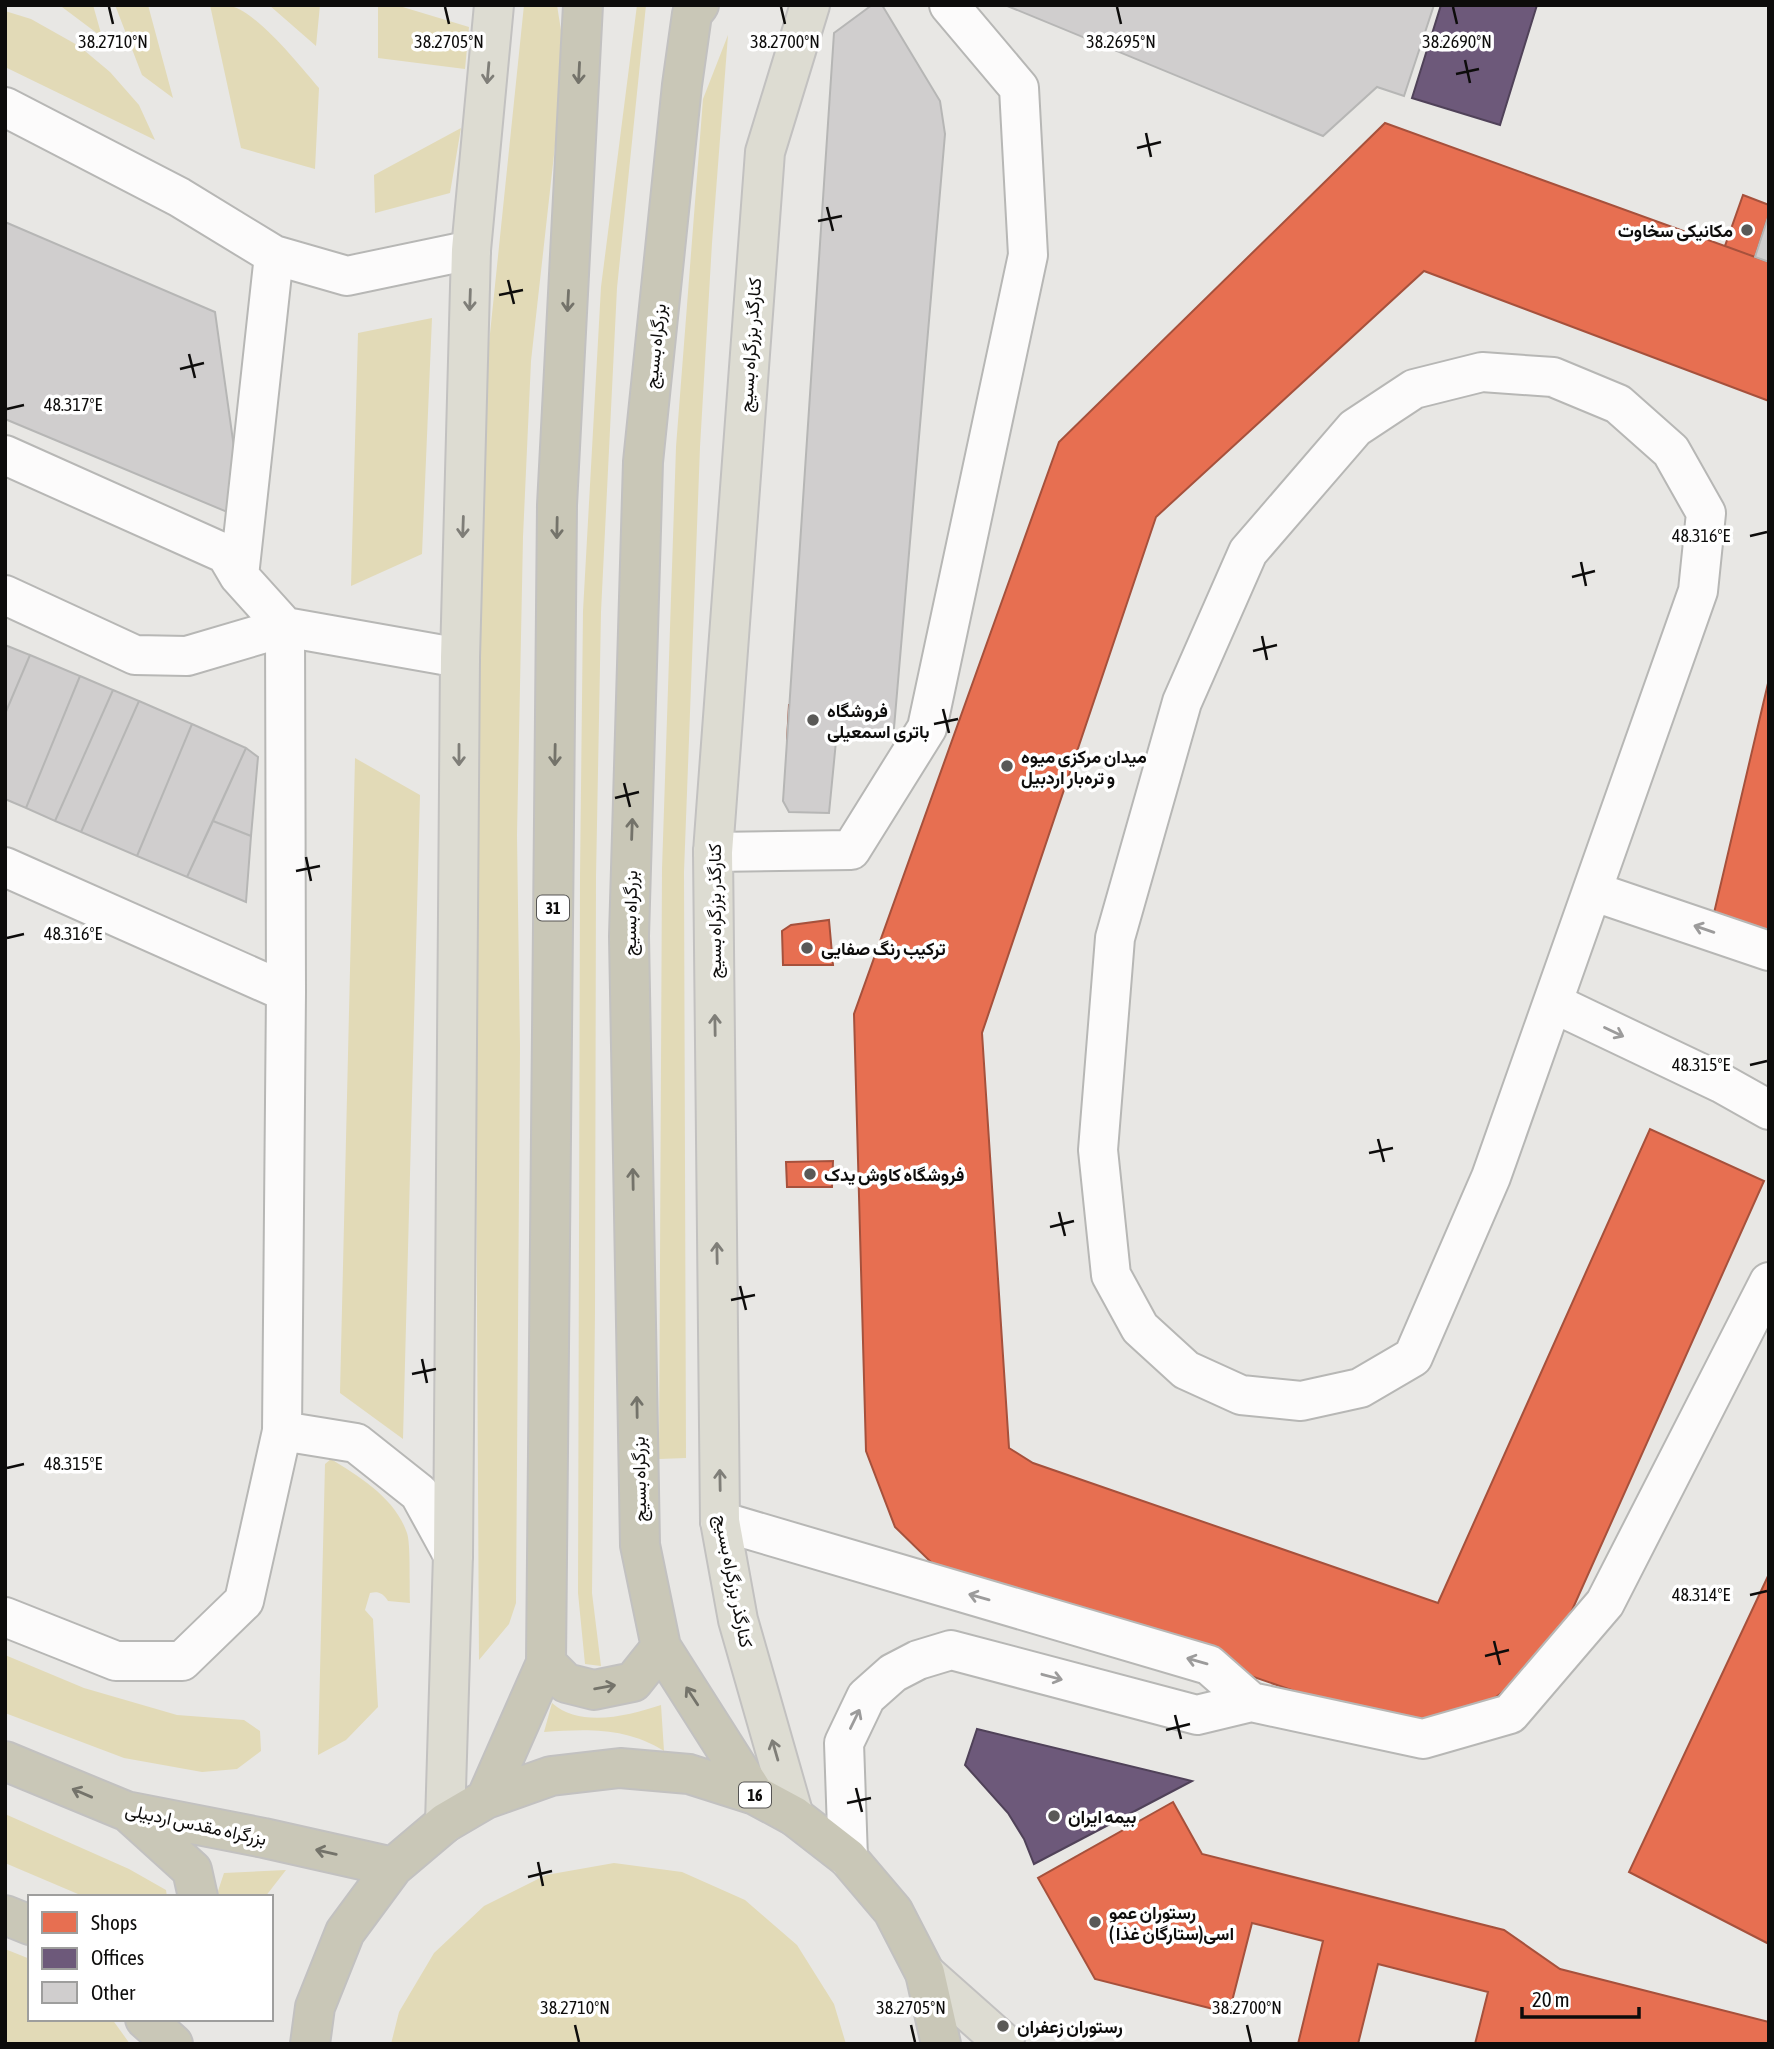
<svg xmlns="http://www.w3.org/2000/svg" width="1774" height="2049" font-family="'Asap Condensed',Vazirmatn,sans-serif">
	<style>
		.green { fill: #e2dab7 }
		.shops { fill: #e76f51; stroke: #a6513c; stroke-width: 2 }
		.offices { fill: #6d597a; stroke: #504259; stroke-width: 2 }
		.building { fill: #d0cece; stroke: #b6b6b5; stroke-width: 2 }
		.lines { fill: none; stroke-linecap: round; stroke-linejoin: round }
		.minor-casing { stroke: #b7b7b5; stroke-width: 42 }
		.major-casing { stroke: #c2c1c0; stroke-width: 42 }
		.highway-casing { stroke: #c2c1c0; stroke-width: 42 }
		.minor { stroke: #fcfbfb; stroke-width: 38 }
		.major { stroke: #dddcd2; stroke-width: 38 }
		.highway { stroke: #c9c7b7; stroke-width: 38 }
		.oneway { stroke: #7f7e78 }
		.oneway2 { stroke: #74736a }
		.oneway3 { stroke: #9c9b9b }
		.ticks { fill: none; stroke: #0d0c0b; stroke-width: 2.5 }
		.poi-dot { fill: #5a5957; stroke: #fff; stroke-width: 2.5 }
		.labels { text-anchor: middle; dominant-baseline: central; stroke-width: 7; stroke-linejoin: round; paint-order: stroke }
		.shield { fill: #fff; stroke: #565554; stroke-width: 2 }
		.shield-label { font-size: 16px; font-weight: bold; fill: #0d0c0b }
		.poi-label { font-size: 18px; font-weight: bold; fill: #0d0c0b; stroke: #fff; text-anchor: start }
		.street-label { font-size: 18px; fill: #0d0c0b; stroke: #fff }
		.ticks-label { font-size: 18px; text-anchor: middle; fill: #0d0c0b; stroke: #fff; stroke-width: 7; stroke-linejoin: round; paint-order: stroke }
	</style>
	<rect width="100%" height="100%" fill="#e8e7e4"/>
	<path class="green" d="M60,5H93L102,37L62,7Z
		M115,5H148L173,98L142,75Z
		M210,5C216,5 225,4 231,6C258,13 300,66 319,88L315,169L241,148Z
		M269,5H320L316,46Z
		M378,5H396L469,27L465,69L378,58Z
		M524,5H557L565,56L531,361L523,537L517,835L520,1047L516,1603L509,1624L479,1660L474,790L477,535L488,353Z
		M637,5H646L617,288L601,612L596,877L595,1312L592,1593L601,1666L585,1664L578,1593L580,877L583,611L601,287Z
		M5,11L31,19L79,46L110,72L139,105L155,140L5,67Z
		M728,35L712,243L700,447L684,872L686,1458L659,1459L662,869L676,447L703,99Z
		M461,128L450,193L375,213L374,175Z
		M432,318L422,554L351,586L358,333Z
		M355,758L420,795L403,1439L340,1393Z
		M331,1459C360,1477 395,1498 407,1533C411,1545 409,1587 410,1603L388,1601C383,1593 378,1591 370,1593L365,1610L373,1619L378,1707L346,1740L318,1755L325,1464Z
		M5,1655L84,1688L177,1715L244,1720L260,1731L261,1751L237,1769L202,1772L124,1758L5,1713Z
		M552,1703C580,1728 628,1716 661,1705L664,1751C626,1727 587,1729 544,1732Z
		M5,1814L129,1869L166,1890L167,1897H85L5,1863Z
		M614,1863L682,1872L745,1900L797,1945L834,2004L846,2044H391L399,2012L434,1953L484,1906L546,1875Z
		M286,1870L265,1897H216L224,1873Z
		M5,1949L30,1959V2019H112L130,2044H5Z"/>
	<path class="shops" d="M1385,123L1769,262V401L1424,271L1156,517L982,1033L1009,1448L1033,1463L1438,1603L1650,1129L1764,1181L1552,1655L1452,1730L1396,1726L937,1568L895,1527L866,1451L854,1014L1059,442Z
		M1743,195L1769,205V214L1755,257L1725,246Z
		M1769,679V946L1710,930Z
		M789,705L839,709L835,744L787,741Z
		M829,920L833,965H783L782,931L791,925Z
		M833,1161L832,1187H787L786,1162Z
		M1769,1574V1944L1629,1872Z
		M1173,1802L1202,1854L1504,1930L1560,1969L1769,2022V2044H1475L1488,1992L1378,1964L1358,2044H1298L1323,1941L1252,1923L1229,2013L1095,1979L1038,1878Z"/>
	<path class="offices" d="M1441,5H1537L1500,125L1412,98Z
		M977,1729L1192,1781L1034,1864L1024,1839L1008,1813L965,1765Z"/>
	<path class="building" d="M872,5H882L940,101L945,134L894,728L879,734L837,731L829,813L789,812L783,801L834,33Z
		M1005,5H1434L1404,96L1377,87L1323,136Z
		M1769,214V262L1755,257Z
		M5,222L215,312L244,519L5,419Z
		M5,645L30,655L5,714Z
		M30,655L80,676L26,808L5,799V714Z
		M80,676L113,690L55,821L26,808Z
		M113,690L139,701L81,832L55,821Z
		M139,701L192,724L137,856L81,832Z
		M192,724L246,748L187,877L137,856Z
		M246,748L258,757L251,836L213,821Z
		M213,821L251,836L246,902L187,877Z"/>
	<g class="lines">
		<defs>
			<path id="minor" d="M5,107L179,197L274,255L347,276L471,250
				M1482,372L1553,377L1618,404L1671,451L1706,513L1698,591L1491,1177L1413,1357L1360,1388L1301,1401L1241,1395L1186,1370L1140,1328L1111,1275L1098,1150L1115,938L1182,702L1248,552L1355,428L1414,389Z
				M5,455L226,554L239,576L285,627L286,992L282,1431L244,1601L182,1661H116L5,1617
				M239,576L274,255
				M5,595L135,655L187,656L285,627L460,658
				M713,852L851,850L927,728L1028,255L1019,88L949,5
				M5,867L286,992
				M1592,891L1769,951
				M1553,1003L1721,1083L1769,1110
				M282,1431L356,1443L419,1493L453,1555
				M720,1521L1209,1665L1251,1702
				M848,1858L844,1743L866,1697L893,1673L918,1660L951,1650L1197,1715L1251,1702L1423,1739L1510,1714L1605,1603L1769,1282"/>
			<path id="major" d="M794,1816L738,1620L720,1521L713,852L765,152L810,5
				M445,1823L453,1555L460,658L471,250L494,5
				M925,1973L1005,2044"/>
			<path id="highway" d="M699,5L692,14L682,85L643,462L629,936L640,1545L661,1647L755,1795
				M546,1663L566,1683L594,1690L633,1682L661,1647
				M5,1761L126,1811L264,1838L393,1867
				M486,1799L546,1663L557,505L583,5
				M128,1812L192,1870L198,1897
				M5,1915L30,1925
				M145,2019L173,2044
				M310,2044L315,2007L345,1932L393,1867L445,1823L486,1799L551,1776L620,1768L689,1774L755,1795L794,1816L848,1858L893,1911L925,1973L941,2044"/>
		</defs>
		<use href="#minor" class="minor-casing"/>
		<use href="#major" class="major-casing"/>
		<use href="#highway" class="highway-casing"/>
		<use href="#minor" class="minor"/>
		<use href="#major" class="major"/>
		<use href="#highway" class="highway"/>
	</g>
	<defs><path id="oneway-shaft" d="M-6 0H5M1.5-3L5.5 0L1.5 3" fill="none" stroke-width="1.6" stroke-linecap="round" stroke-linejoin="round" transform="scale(1.75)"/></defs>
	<g class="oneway">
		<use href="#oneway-shaft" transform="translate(488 73) rotate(95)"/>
		<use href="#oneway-shaft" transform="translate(470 300) rotate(92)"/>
		<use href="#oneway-shaft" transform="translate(463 527) rotate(92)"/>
		<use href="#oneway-shaft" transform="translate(459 755) rotate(90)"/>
		<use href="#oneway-shaft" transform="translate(715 1025) rotate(-91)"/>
		<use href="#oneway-shaft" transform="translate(717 1253) rotate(-91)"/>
		<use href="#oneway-shaft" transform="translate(720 1480) rotate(-91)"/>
		<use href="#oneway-shaft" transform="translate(775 1750) rotate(-106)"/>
	</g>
	<g class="oneway2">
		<use href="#oneway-shaft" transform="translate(579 73) rotate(93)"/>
		<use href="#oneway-shaft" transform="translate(568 301) rotate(93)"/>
		<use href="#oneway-shaft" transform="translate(557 528) rotate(91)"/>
		<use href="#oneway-shaft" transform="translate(555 755) rotate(91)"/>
		<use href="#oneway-shaft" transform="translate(632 829) rotate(-88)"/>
		<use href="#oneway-shaft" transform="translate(633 1179) rotate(-91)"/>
		<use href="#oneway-shaft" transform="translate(637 1407) rotate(-91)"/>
		<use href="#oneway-shaft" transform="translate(605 1687) rotate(-10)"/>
		<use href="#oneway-shaft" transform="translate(692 1696) rotate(-123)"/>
		<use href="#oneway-shaft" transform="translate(82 1793) rotate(-157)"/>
		<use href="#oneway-shaft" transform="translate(326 1852) rotate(-167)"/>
	</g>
	<g class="oneway3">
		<use href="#oneway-shaft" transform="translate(1704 929) rotate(-161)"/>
		<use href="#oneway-shaft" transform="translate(1614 1032) rotate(25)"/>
		<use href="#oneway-shaft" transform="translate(979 1597) rotate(-164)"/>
		<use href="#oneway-shaft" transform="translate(1197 1661) rotate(-164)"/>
		<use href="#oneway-shaft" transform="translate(1052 1677) rotate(15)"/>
		<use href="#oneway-shaft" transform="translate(855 1719) rotate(-64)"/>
	</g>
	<path class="ticks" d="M109,7L113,24M445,7L449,24M781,7L785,24M1117,7L1121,24M1453,7L1457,24M1465,60L1470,83M1456,74L1479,69M1146,133L1151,157M1137,148L1161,142M827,207L833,231M818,221L842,216M508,280L514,304M499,295L523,290M189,354L195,378M180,369L204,363M7,409L24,405M1750,536L1767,532M1581,562L1586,586M1572,577L1595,571M1262,636L1267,660M1253,651L1277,645M943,709L949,733M934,724L958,719M624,783L630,807M615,798L639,792M306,857L311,881M296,871L320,866M7,938L24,934M1750,1065L1767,1061M1378,1139L1384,1162M1369,1153L1393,1148M1059,1212L1065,1236M1050,1227L1074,1221M740,1286L746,1310M731,1300L755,1295M422,1359L427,1383M412,1374L436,1369M7,1468L24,1464M1750,1595L1767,1591M1494,1641L1500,1665M1485,1656L1509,1650M1175,1715L1181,1739M1166,1730L1190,1724M856,1788L862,1812M847,1803L871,1798M538,1862L543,1886M528,1877L552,1871M575,2025L579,2042M911,2025L915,2042M1247,2025L1251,2042"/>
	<g class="poi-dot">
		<circle cx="1747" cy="230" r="7"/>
		<circle cx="813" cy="720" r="7"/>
		<circle cx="1007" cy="766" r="7"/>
		<circle cx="807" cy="948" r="7"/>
		<circle cx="810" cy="1174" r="7"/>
		<circle cx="1054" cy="1816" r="7"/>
		<circle cx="1095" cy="1922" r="7"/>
		<circle cx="1003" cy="2026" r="7"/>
	</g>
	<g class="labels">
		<g class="shield">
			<rect x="537" y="895.5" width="32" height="25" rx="5"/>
			<rect x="739" y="1782.5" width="32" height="25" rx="5"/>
		</g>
		<g class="shield-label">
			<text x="553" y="908">31</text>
			<text x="755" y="1795">16</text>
		</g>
		<g class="poi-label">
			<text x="1733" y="230" text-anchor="end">مکانیکی سخاوت</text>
			<text x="827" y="710">فروشگاه<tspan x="827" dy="21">باتری اسمعیلی</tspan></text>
			<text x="1021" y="756">میدان مرکزی میوه<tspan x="1021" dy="21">و تره‌بار اردبیل</tspan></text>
			<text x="821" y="948">ترکیب رنگ صفایی</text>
			<text x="824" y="1174">فروشگاه کاوش یدک</text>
			<text x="1068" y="1816">بیمه ایران</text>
			<text x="1109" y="1912">رستوران عمو<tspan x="1109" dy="21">اسی(ستارگان غذا )</tspan></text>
			<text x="1017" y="2026">رستوران زعفران</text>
		</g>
		<g class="street-label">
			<text transform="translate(750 345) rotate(-86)">کنارگذر بزرگراه بسیج</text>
			<text transform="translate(655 346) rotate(-84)">بزرگراه بسیج</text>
			<text transform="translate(714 911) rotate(-90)">کنارگذر بزرگراه بسیج</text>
			<text transform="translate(630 913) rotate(-89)">بزرگراه بسیج</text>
			<text transform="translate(639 1479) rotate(-91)">بزرگراه بسیج</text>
			<text transform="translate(734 1581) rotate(79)">کنارگذر بزرگراه بسیج</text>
			<text transform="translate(196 1824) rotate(12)">بزرگراه مقدس اردبیلی</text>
		</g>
	</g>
	<g class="ticks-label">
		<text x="113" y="48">38.2710°N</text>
		<text x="449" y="48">38.2705°N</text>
		<text x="785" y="48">38.2700°N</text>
		<text x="1121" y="48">38.2695°N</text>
		<text x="1457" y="48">38.2690°N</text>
		<text x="73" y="411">48.317°E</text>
		<text x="1701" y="542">48.316°E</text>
		<text x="73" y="940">48.316°E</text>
		<text x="1701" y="1071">48.315°E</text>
		<text x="73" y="1470">48.315°E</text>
		<text x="1701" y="1601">48.314°E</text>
		<text x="575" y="2014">38.2710°N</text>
		<text x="911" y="2014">38.2705°N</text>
		<text x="1247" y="2014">38.2700°N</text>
	</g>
	<rect width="1774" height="2049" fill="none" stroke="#0d0c0b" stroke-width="14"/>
	<rect x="28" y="1895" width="245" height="126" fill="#ffffff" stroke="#9e9e9d" stroke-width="2"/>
	<rect x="42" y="1912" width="35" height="21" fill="#e76f51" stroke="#9e9e9d" stroke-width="2"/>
	<text x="91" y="1930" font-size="21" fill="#0d0c0b">Shops</text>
	<rect x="42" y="1948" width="35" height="21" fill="#6d597a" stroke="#9e9e9d" stroke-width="2"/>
	<text x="91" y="1965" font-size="21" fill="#0d0c0b">Offices</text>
	<rect x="42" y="1982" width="35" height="21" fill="#d0cece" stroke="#9e9e9d" stroke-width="2"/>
	<text x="91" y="2000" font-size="21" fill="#0d0c0b">Other</text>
	<path d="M1522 2007v10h117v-10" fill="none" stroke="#0d0c0b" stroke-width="3.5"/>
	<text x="1532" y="2007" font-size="21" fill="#0d0c0b" stroke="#ffffff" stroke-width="5" paint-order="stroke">20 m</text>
</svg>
